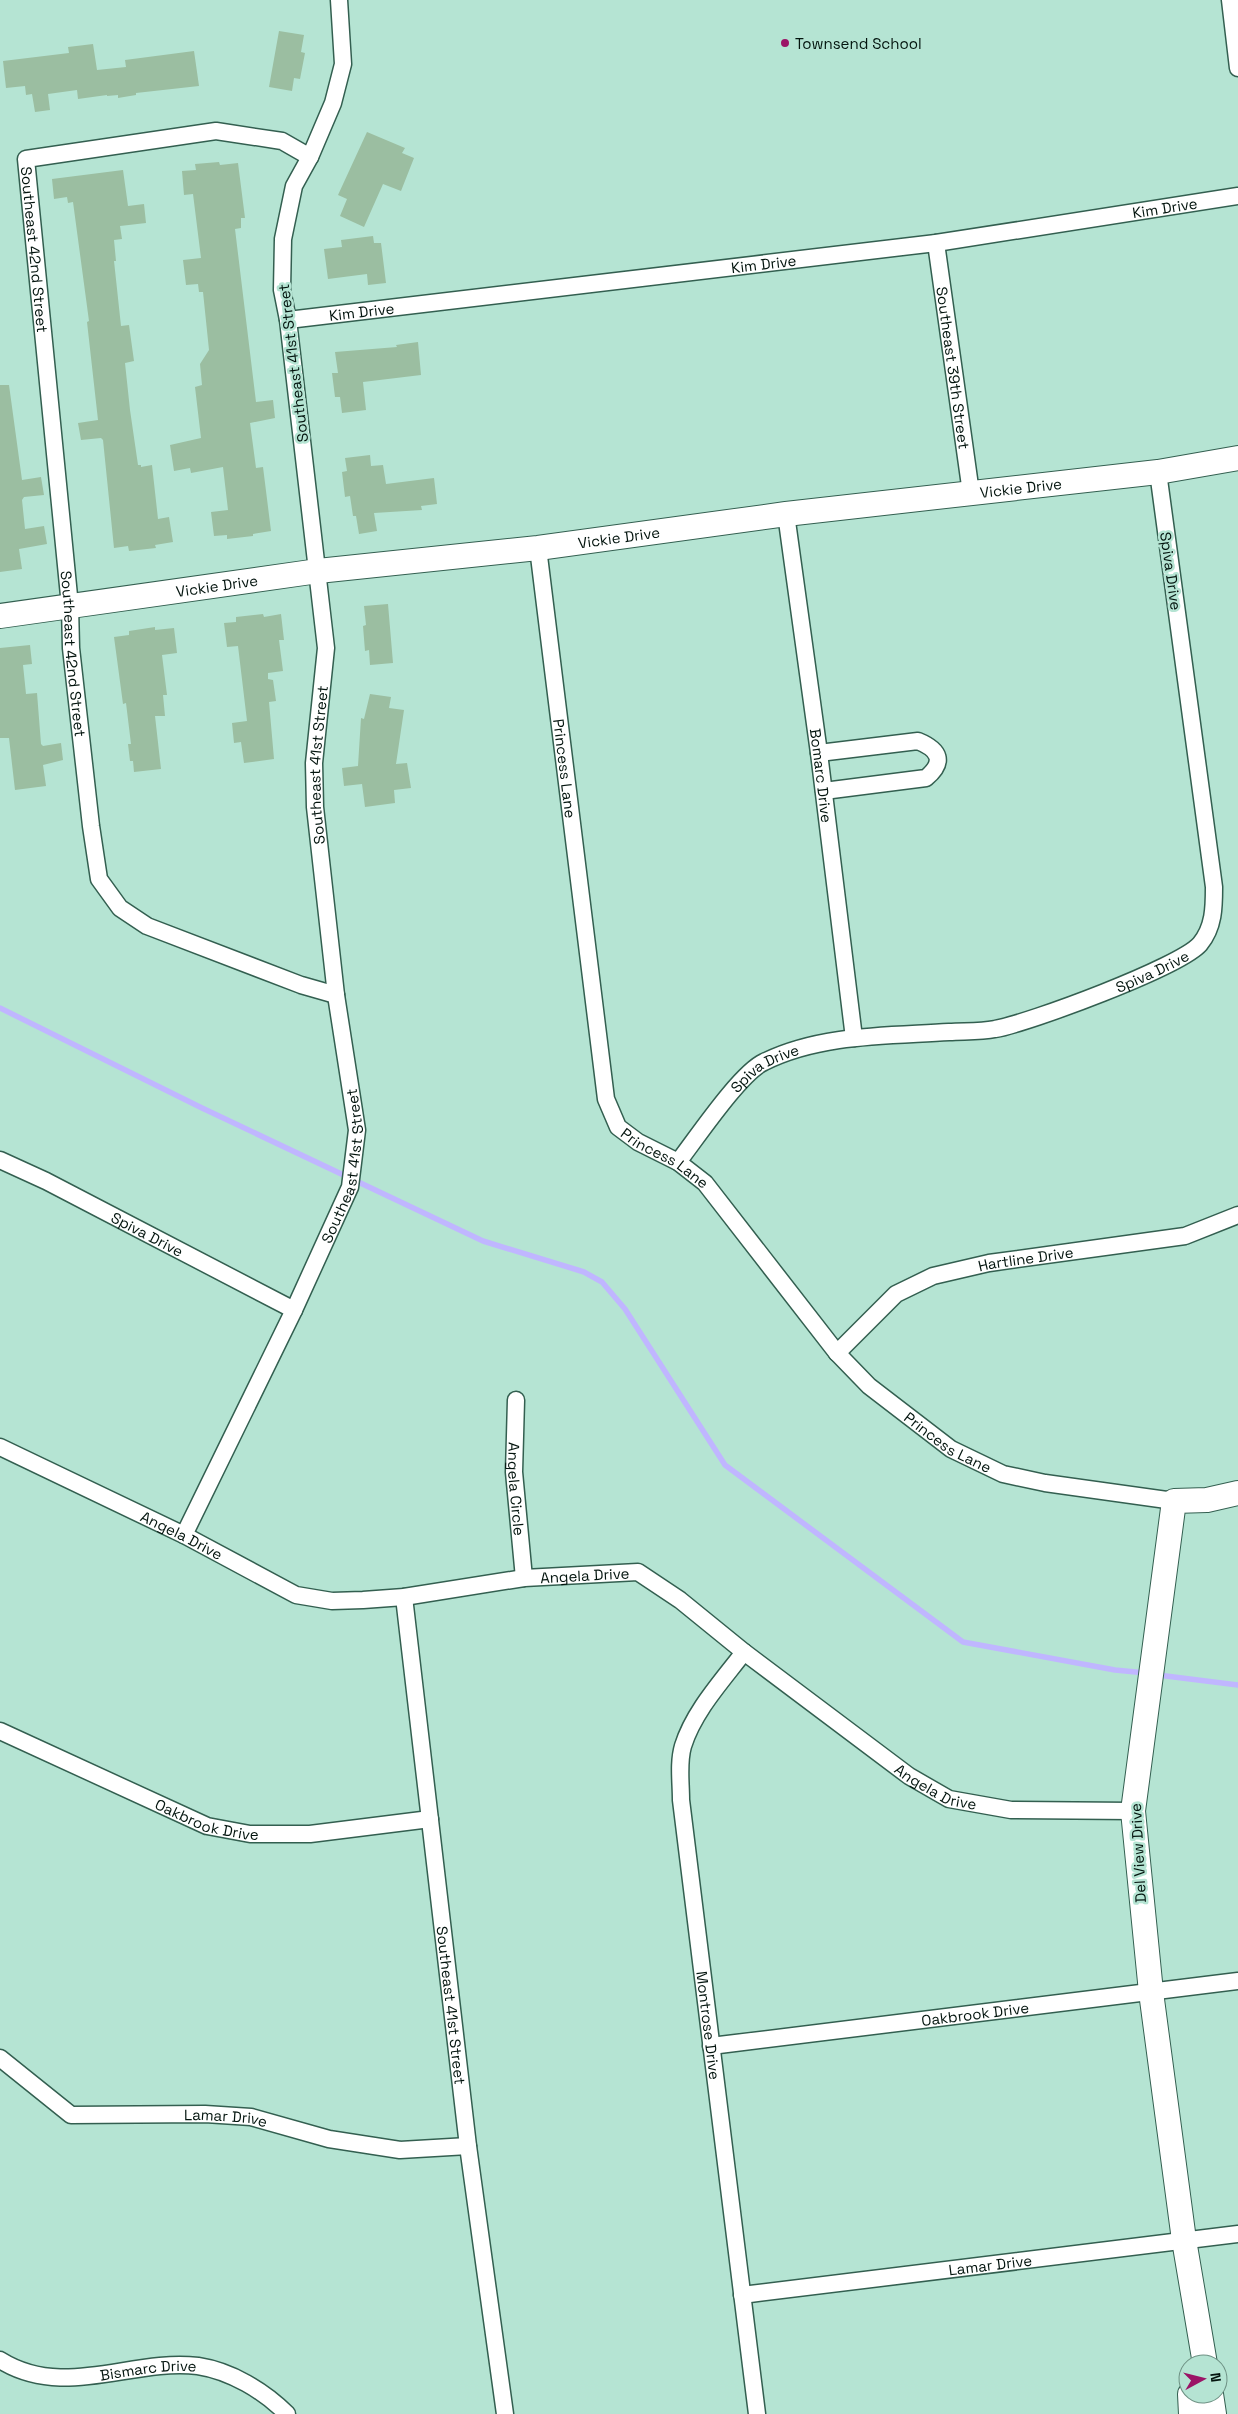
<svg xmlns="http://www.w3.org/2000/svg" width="1238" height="2414" font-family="'Space Grotesk',sans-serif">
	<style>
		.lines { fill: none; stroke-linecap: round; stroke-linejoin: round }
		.stream { stroke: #c0b6ff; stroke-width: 5.5 }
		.building { fill: #9bbea1 }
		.street-casing { stroke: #335f50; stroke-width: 19 }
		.secondary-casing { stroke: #335f50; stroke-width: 26 }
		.street { stroke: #fff; stroke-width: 16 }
		.secondary { stroke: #fff; stroke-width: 24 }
		.poi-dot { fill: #9b1466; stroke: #b5e4d3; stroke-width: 2 }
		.labels { text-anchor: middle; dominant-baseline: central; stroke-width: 5; stroke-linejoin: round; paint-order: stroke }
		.poi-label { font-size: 15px; fill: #03140e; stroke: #b5e4d3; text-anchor: start }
		.street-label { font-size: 15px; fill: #03140e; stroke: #b5e4d3 }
	</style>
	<rect width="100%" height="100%" fill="#b5e4d3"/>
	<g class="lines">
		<path class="stream" d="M0,1008L202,1108L483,1241L584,1272L602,1282L625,1309L725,1465L963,1642L1115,1670L1146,1673
			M1158,1675L1238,1685"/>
	</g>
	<path class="building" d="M279,31L304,35L301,52L305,53L300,79L294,78L292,91L269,87Z
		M93,44L97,70L126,67L125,60L194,51L199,86L136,93V95L118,98V95L107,96V95L78,99L77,90L48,94L50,110L35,112L32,94L26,95L25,86L6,88L3,61L69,53L68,47Z
		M367,132L405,148L402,153L414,158L401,191L383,184L364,227L340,216L347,199L338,195Z
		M219,162L220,165L238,163L245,218H241V228L235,229L256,402L273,400L275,418L250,423L256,468L263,467L271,531L253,534V536L227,539V535L214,536L211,512L228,510L223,467L191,473L190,468L174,471L170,445L201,438L195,387L202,385L200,364L209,350L203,292H199L198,284L186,285L183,260L201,258L193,194L184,195L182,171L196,170L195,164Z
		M123,170L128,206L144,204L146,223L120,226L122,239L114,240L116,261H114L121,326L129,325L134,361L125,363L130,410L138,465H141V467L152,465L158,519L169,517L173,542L155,545L156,548L129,551L128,546L114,548L103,440L101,438L81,440L78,423L98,420L87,322L89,321L73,202L68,203L67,197L54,199L52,179Z
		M373,236L374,243H381L386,283L368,285L367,274L328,279L324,249L342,247L341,240Z
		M418,342L421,375L363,382L366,410L342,413L340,397H335L332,373H338L335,352L397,347L396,345Z
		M0,385H9L22,480L41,477L44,495L24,497L22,500L25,529L44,526L47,544L19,549L22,569L0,572Z
		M370,455L371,466L383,465L386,484L434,478L437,504L421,506L422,510L374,513L377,531L359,534L356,516H353L350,496L345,497L342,472L347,471L345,458Z
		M388,604L393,663L370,665L369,650L365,651L363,626L366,625L364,606Z
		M263,614L264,617L281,614L284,640H279L283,671L268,673V679L273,680L276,701L269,702L274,759L244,763L241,742L234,743L232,723L247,721L238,646L227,647L224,623L236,622V617Z
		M155,627V630L174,628L177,653L162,655L167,695H163L165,716H155L161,769L134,772L133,761H130L128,744H131L126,703L123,704L114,637L129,635V631Z
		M30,645L32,664L23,665L26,694L37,693L41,744L43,746L61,743L63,760L43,765L46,786L15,790L9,738H0V648Z
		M370,694L391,697L389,708L404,710L396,764L407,763L411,788L394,790L395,803L365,807L362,784L344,786L342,768L358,766L361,718L364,719Z"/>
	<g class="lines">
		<defs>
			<g id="street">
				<path d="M1230,0L1238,68"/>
				<path id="s1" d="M310,157L282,141L216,131L26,159L70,606L71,648L91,826L99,879L120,908L147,926L301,985L336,995"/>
				<path id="s2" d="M936,243L971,493"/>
				<path id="s3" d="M288,320L936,243L1238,196"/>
				<path id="s4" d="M786,514L819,753L854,1038"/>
				<path id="s5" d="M538,548L606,1099L618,1127L638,1142L678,1162L705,1183L837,1353L869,1386L951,1449L1003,1474L1045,1483L1174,1501"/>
				<path d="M819,753L918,741C940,750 945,762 926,778L824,791"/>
				<path id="s6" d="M0,1160L46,1181L294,1310"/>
				<path id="s7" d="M678,1162C696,1139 740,1073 764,1062C820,1034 888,1036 949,1032C964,1031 980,1032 995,1029C1029,1023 1180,967 1200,944C1214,927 1214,907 1214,887L1158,472"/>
				<path id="s8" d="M837,1353L896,1294L933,1276L989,1263L1185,1236L1238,1215"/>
				<path id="s9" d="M516,1400L514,1472L524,1578"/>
				<path id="s10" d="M0,1447L184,1535L296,1595L332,1601L363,1600L404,1597L524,1578L638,1572L680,1600L744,1652L909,1776L949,1799L1011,1810L1133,1811"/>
				<path id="s11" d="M184,1535L294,1310L350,1187L357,1130L336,995L315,807L314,763L326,648L288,320L282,290L283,239L294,186L310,157L333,103L343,64L339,0"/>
				<path id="s12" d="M404,1597L468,2146L505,2414"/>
				<path id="s13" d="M744,1652C722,1681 694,1711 683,1746C678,1763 681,1782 681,1800L757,2414"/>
				<path id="s14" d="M0,1731L207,1826L250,1834H310L430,1819"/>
				<path id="s15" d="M711,2046L1238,1981"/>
				<path id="s16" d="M0,2058L71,2115L205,2114L251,2117L329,2139L400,2150L468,2146"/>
				<path id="s17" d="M742,2295L1238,2234"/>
				<path id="s18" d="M0,2360C64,2400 131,2358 198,2366C231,2371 264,2391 287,2414"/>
			</g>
			<g id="secondary">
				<path id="s19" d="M0,616L318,571L538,548L786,514L1158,472L1238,458"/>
				<path d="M1205,2364L1184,2240L1151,1992L1133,1811L1174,1501L1207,1500L1238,1493"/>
				<path d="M1190,2394L1191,2414"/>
				<path d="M1211,2394L1214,2414"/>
			</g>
		</defs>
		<use href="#street" class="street-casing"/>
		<use href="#secondary" class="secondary-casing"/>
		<use href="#street" class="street"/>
		<use href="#secondary" class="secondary"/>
	</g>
	<circle class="poi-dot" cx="785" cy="43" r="5"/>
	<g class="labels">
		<g class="poi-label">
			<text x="795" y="43">Townsend School</text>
		</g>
		<g class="street-label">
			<text stroke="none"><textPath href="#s3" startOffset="884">Kim Drive</textPath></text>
			<text stroke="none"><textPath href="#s1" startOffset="382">Southeast 42nd Street</textPath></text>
			<text stroke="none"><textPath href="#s3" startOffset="479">Kim Drive</textPath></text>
			<text stroke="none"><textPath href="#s3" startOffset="74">Kim Drive</textPath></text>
			<text transform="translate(293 363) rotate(-97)">Southeast 41st Street</text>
			<text stroke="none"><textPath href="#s2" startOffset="126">Southeast 39th Street</textPath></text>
			<text stroke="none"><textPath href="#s19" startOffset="1029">Vickie Drive</textPath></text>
			<text stroke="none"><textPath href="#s19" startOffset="624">Vickie Drive</textPath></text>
			<text transform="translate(1171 571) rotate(82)">Spiva Drive</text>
			<text stroke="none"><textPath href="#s19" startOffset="219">Vickie Drive</textPath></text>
			<text stroke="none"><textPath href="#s1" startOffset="788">Southeast 42nd Street</textPath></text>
			<text stroke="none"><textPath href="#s11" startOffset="811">Southeast 41st Street</textPath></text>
			<text stroke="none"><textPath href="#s5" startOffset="222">Princess Lane</textPath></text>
			<text stroke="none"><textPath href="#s4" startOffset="264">Bomarc Drive</textPath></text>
			<text stroke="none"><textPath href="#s7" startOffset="535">Spiva Drive</textPath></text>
			<text stroke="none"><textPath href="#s7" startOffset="130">Spiva Drive</textPath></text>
			<text stroke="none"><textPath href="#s5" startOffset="642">Princess Lane</textPath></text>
			<text stroke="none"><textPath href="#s11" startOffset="405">Southeast 41st Street</textPath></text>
			<text stroke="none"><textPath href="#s6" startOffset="165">Spiva Drive</textPath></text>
			<text stroke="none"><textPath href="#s8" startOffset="219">Hartline Drive</textPath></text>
			<text stroke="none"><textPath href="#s5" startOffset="1048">Princess Lane</textPath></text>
			<text stroke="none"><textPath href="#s9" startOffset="89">Angela Circle</textPath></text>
			<text stroke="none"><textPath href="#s10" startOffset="202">Angela Drive</textPath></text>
			<text stroke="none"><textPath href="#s10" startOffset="622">Angela Drive</textPath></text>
			<text stroke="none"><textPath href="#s10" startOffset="1044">Angela Drive</textPath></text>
			<text stroke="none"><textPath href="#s14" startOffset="226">Oakbrook Drive</textPath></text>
			<text transform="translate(1138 1853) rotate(-93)">Del View Drive</text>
			<text stroke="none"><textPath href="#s12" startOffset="411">Southeast 41st Street</textPath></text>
			<text stroke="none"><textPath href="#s15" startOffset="266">Oakbrook Drive</textPath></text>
			<text stroke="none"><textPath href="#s13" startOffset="394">Montrose Drive</textPath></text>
			<text stroke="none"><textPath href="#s16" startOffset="246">Lamar Drive</textPath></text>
			<text stroke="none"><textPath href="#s17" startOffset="250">Lamar Drive</textPath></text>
			<text stroke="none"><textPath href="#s18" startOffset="152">Bismarc Drive</textPath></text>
		</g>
	</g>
	<g transform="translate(1203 2379) rotate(83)"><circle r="24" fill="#b5e4d3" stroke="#6e9184"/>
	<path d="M0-4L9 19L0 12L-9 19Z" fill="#9b1466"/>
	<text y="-8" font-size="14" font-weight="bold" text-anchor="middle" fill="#03140e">N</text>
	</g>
</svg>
